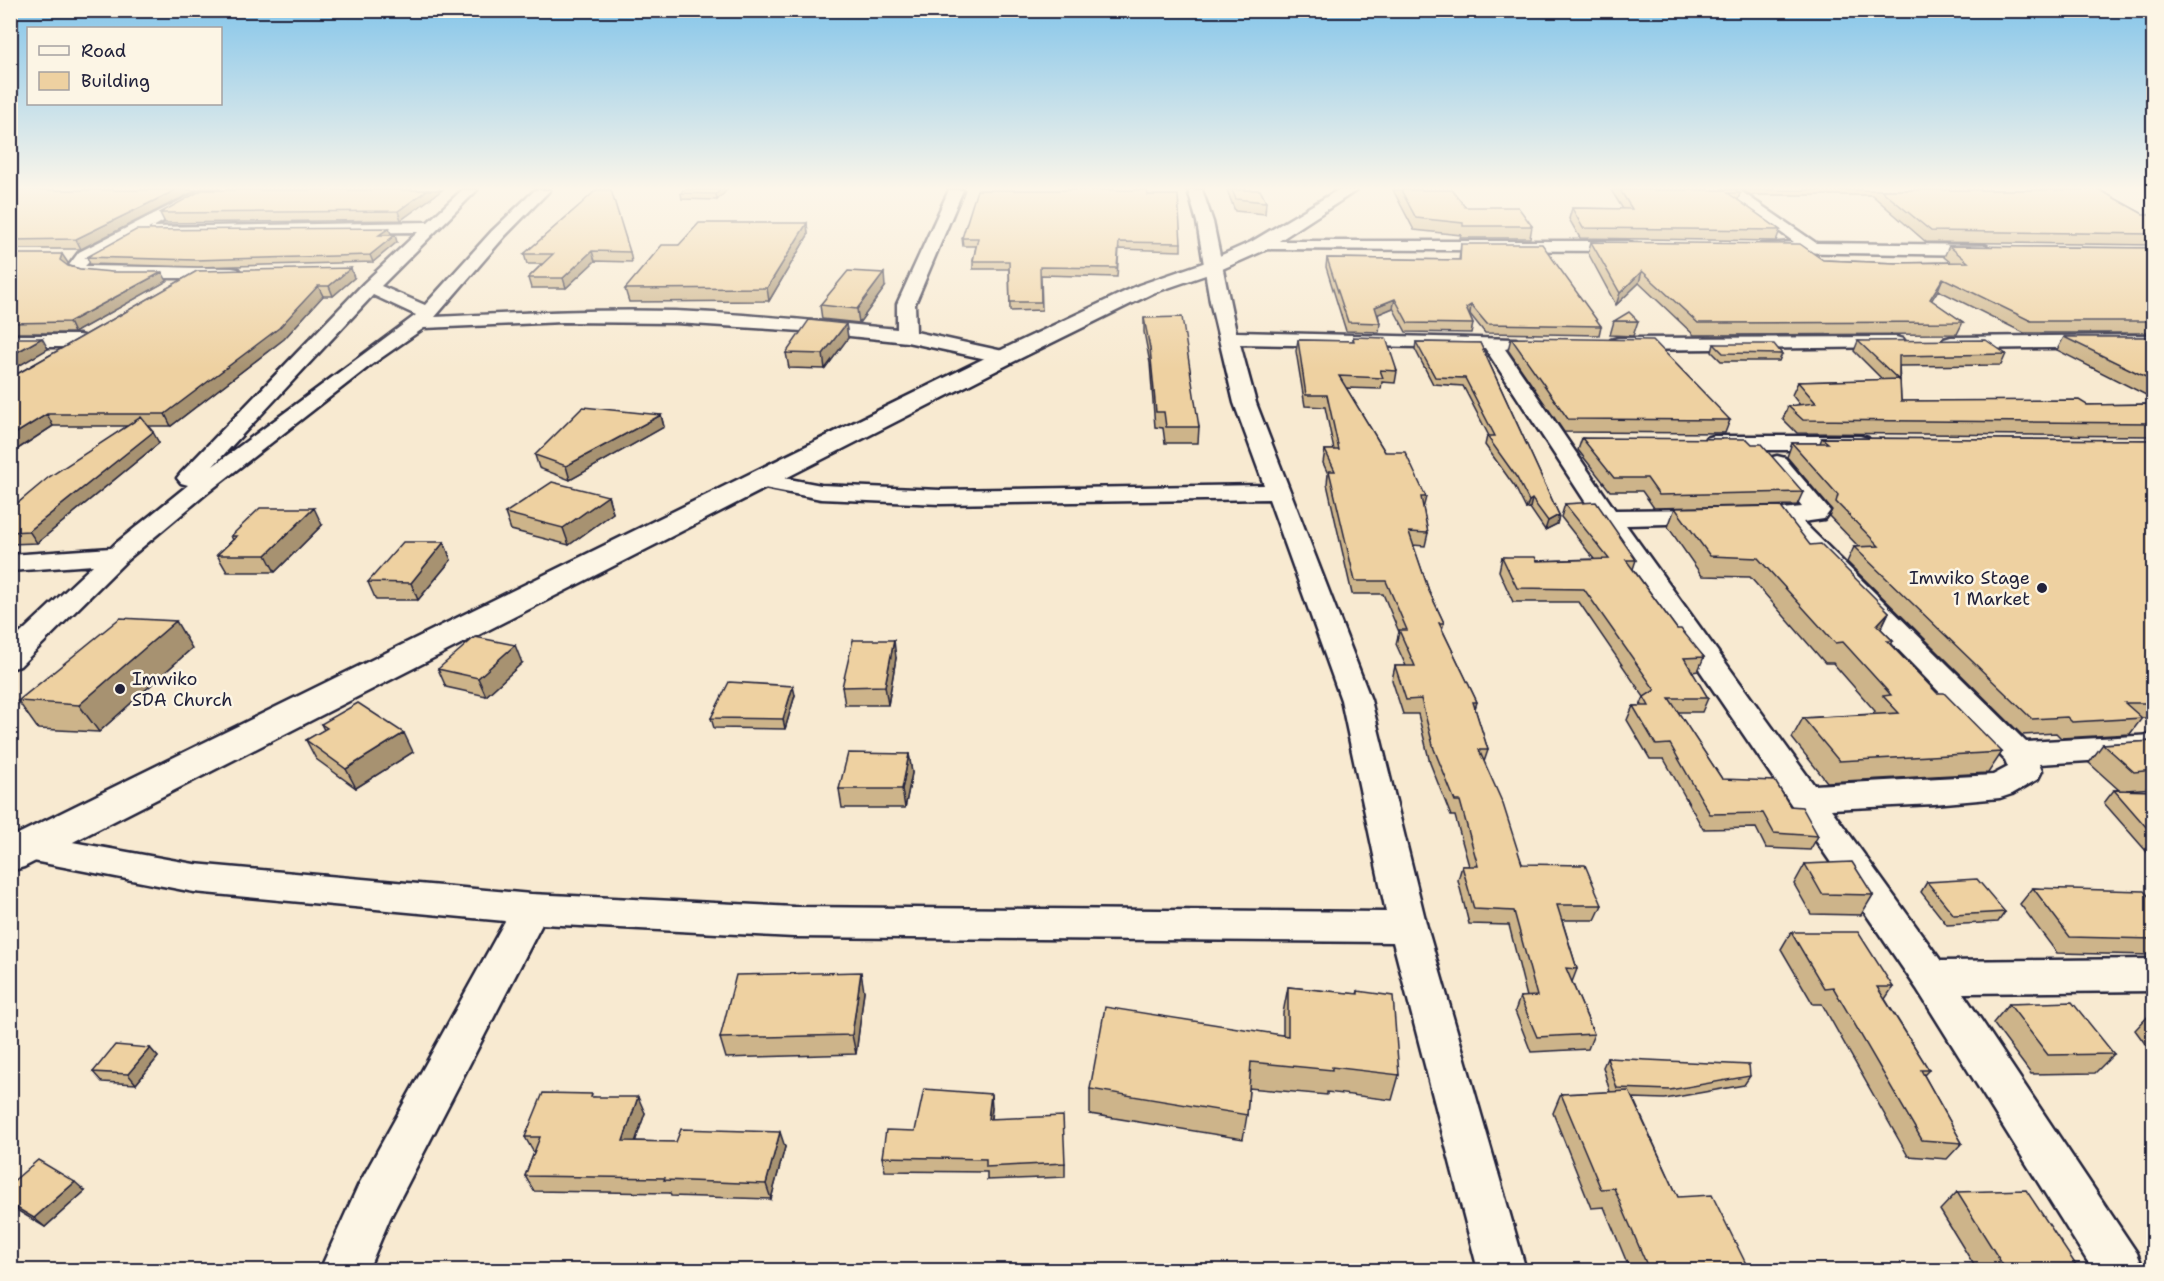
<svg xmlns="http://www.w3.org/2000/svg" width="2164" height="1281" font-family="'Shantell Sans',sans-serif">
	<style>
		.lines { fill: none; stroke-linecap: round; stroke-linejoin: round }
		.minor-casing { stroke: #22223b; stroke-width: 5 }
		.secondary-casing { stroke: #22223b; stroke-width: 5 }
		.minor { fill: #fcf5e5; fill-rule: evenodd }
		.secondary { fill: #fcf5e5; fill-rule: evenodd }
		.wall { fill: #cdb48a; stroke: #22223b; stroke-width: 1.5 }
		.shaded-wall { fill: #a79271; stroke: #22223b; stroke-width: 1.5 }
		.building { fill: #eed1a1; stroke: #22223b; stroke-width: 1.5 }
		.poi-dot { fill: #22223b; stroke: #fcf5e5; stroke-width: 2 }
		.labels { text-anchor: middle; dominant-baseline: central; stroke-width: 5; stroke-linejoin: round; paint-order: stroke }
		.poi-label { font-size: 18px; fill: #22223b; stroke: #fcf5e5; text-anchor: end }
	</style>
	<rect width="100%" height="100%" fill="#f8ead1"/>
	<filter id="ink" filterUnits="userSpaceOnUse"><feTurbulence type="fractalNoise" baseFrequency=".0167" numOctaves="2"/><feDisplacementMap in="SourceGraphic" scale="12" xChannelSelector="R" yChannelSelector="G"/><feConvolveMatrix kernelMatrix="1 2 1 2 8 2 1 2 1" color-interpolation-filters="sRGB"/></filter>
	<g filter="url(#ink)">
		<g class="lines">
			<defs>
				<path id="minor" d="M201,190H218L153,227L428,222L462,190H477L381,286L425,305L492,231L535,190H550L504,237L435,317C515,313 595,309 675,311C750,314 824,322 897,329V304L949,190H963L915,304L916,332L1012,353L1015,357L1012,361L1005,363L907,342L802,331L676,323L563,322L424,328L371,365L207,493L127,560L20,666L10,669V643L93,565L10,571V555L111,548L115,544L188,485L181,483L177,478L181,473L364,283L418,232L158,235L152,233L150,230L152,227L91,260L85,266L232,268L238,269L241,273L238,277L232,278H87L69,272L67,268L79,252ZM373,295L416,315L213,466Z
					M1188,190H1202L1213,222L1236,332L1516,339L1519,343L1516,347L1505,349L1615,510L1709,509L1718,511L1721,516L1718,521L1709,523L1626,525L1814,785L1993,775L2008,767L2005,760L1776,523L1764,521L1761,516L1764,511L1802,507L1766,463L1769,458L1777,456L1785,458L1830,511L1824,519L1803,522L2026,742L2154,735V757L2039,764L2042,771L2038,779L2012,794L2000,798L1934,804L1831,809L1941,961L2154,959V991L1963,993L2137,1253L2144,1270H2093L1917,989L1596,518L1485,348L1240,344L1256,403L1371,700L1427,927L1526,1270H1478L1393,942L794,937L542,924L390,1218L368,1270H320L358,1186L505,921L194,892L28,860L16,856L11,847L16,838L28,834L194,864L531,894L794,907L1386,912L1341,700L1269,499L940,504L821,499L749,485L745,480L749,475L757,473L821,485L940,490L1264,485L1234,403L1210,301L1197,222Z
					M1723,190H1739L1816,243L1985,245L1993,250L1985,255L1767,252L1759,247L1761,244L1794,242Z
					M1258,241H1628L1636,246L1628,251L1252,249L1250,246L1252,243Z
					M10,335H79L86,337L89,341L86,345L79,347H10Z
					M2154,335V347L1951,349L1944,347L1941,343L1944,339L1951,337Z
					M1896,337L1903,339L1906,343L1903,347L1618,350L1611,348L1608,344L1611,340L1618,338Z
					M1714,436H1860L1868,438L1871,443L1868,448L1860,450H1714L1706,448L1703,443L1706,438Z"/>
				<path id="secondary" d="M1338,190H1357L1265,250L1220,270L1153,293L1013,362L24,867L10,871V838L997,352L1139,285L1206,262L1251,242Z"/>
			</defs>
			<use href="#minor" class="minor-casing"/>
			<use href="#secondary" class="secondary-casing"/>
			<use href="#minor" class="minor"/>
			<use href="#secondary" class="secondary"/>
		</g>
		<path class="wall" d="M197,190L81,249H10V192Z
			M442,190L401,220L165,223L160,213Z
			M727,190L717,200L682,199L681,193Z
			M1227,190H1260L1266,202L1265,214L1235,211Z
			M1393,190H1452L1465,207L1532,226L1530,238H1460L1461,235L1414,230Z
			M1611,190H1735L1740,193L1738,200L1780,230L1776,241L1580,238L1569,219L1572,208L1623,209Z
			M1742,190H2100L2143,214H2154V245L1926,242L1872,195H1751Z
			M1148,195L1181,243V251L1119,249L1117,277L1041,275L1042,310L1010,311L1009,269H973V261L976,246H963L962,238Z
			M580,205L630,252L632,262L595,261L566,288H531L528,278L542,264H527L524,254Z
			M807,223L808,235L769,301L629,302L625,289L679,245Z
			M391,234L390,235L397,242L373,262L198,267L90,264L87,257Z
			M1591,242L1823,260L1895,263L1950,262L1944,257L1949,246L2154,248V333H2024L1938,290L1931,300L1963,322L1957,334L1694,335L1639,283L1616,305L1588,253Z
			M1461,244L1601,326L1599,335L1485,333L1470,314H1469L1473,324L1471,333L1406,332L1393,308L1378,314L1380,323L1379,332L1346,331L1326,267L1327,258L1459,260Z
			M10,254L68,263L67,265L80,269L167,281L74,333H10Z
			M197,271L354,278L333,296H323L284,339L171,426H148L159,443L37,543L10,544V506L19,502L127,426H53L10,454V378Z
			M885,287L859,323L822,319L820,305Z
			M1144,318L1199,427L1198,443H1165L1163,428L1155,427L1150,363L1144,332Z
			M1614,321H1638L1633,336L1610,335Z
			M846,324L848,338L825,369L789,368L786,353Z
			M1353,337L1397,371L1395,383L1382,382L1381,389L1346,388L1385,452L1426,497L1423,509L1428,533L1425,546L1413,545L1429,591L1444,623L1442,629L1477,702L1475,709L1488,750L1484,762L1522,864L1602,905L1595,920H1562L1577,969L1572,982L1594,1034L1588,1049L1531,1052L1515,1011L1520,997H1527L1509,925L1469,924L1458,880L1462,866H1469L1455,816H1451L1430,763L1418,714H1403L1392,680L1395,666H1406L1396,644L1399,632L1383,594H1352L1327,484L1328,474L1323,463L1325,450H1334L1325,407L1305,406L1296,351L1298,340L1353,341Z
			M2064,337H2154V399L2057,350Z
			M1511,338L1730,420L1725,433L1564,432L1508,350Z
			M1858,341L2006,354L2001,365L1899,366L1901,401L2087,405L2154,404V436L1797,433L1783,419L1788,406L1800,405L1792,395L1798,382L1883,380L1854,351Z
			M1416,342L1480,343L1559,515L1557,524L1545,530L1530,508L1526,509L1515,487L1485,445L1487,436H1489L1463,386L1433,384L1415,349Z
			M1714,344L1782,354L1779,361H1721L1712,352Z
			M661,415L664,427L570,480L539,468L535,455Z
			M1582,438L1803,492L1797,505L1654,508L1642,491H1610L1578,450Z
			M1822,438L2154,440V718H2142L2130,734L2061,738L2056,733L2022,735L1847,562L1854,547H1859L1829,516L1832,510L1787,457L1792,443H1820Z
			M608,496L613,513L569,545L511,530L505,513Z
			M1565,504L1636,560L1633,569L1677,629L1704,657L1698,671L1692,672L1708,698L1702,712H1678L1722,779L1790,806L1818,836L1810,850L1766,848L1756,828L1703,829L1664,759H1650L1627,720L1633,706H1640L1644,697L1579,602H1513L1499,571L1502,557L1537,561L1594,559L1561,517Z
			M1675,508L1810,545L1889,612L1881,629L1893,641L1891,645L1937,693L2002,752L1988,773L1827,782L1792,738L1803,718L1873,714L1875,711L1833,663H1825L1750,577L1702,576L1668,527Z
			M322,525L275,572H227L217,555L233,540L231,536Z
			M444,542L451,560L418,600H376L368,582Z
			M192,648L99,732L38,729L18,701Z
			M896,658L888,705H845L842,687Z
			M522,663L486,696L446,687L438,669Z
			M795,695L785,729L714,728L711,718Z
			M321,724L413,752L356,788L316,759L306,740L324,730Z
			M2154,741V788L2126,790L2154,791V860L2104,803L2114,790H2119L2089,763L2103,744Z
			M909,754L912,773L905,808H842L839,789Z
			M1805,864L1873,895L1861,915L1811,914L1794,884Z
			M1927,882L2005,912L1998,922L1947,925L1921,892Z
			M2033,888L2154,902V955L2057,953L2020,904Z
			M1791,932L1893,987L1885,999L1929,1070L1924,1075L1962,1143L1947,1159L1908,1156L1822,1004H1813L1781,949Z
			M1288,987L1357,994L1358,991L1399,1075L1392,1100L1327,1092V1095L1249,1088L1247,1115L1243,1139L1090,1114V1089L1283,1035V1013Z
			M864,991L856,1054L726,1058L720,1038Z
			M2009,1004L2114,1054L2095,1073L2031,1074L1993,1023Z
			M2153,1011H2154V1056L2135,1030Z
			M150,1048L158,1057L136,1084L102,1082L93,1072Z
			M1607,1058L1750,1076L1744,1085L1665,1099L1633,1098L1678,1197L1749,1270H1630L1604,1207L1591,1208L1553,1113L1561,1094L1610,1092L1603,1067Z
			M594,1097L645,1113L635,1141L785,1147L771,1199L671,1196L670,1193L534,1191L525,1176L534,1153L525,1137Z
			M992,1108L991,1119L1065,1163V1177L987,1180V1172L885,1171L882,1157L915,1131Z
			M10,1184L85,1191L45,1227L10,1206Z
			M1957,1192L2076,1265L2069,1270H1977L1940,1210Z"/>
		<path class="shaded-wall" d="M176,190H197L81,249L76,239Z
			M427,190H442L401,220L398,211Z
			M720,190H727L717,200L716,194Z
			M807,223L808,235L769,301L767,288Z
			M389,228L391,234L382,241L379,235Z
			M395,235L397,242L373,262L370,255Z
			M592,251L595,261L566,288L563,278Z
			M62,254L68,263L66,270L60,260Z
			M351,268L354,278L333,296L329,286Z
			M1642,271L1639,283L1616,305L1620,293Z
			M162,272L167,281L74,333L69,322Z
			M884,273L885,287L859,323L857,309Z
			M1943,278L1938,290L1925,311L1930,299Z
			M318,286L323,296L284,339L171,426L165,414Z
			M1395,299L1393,308L1374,316L1375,307Z
			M1471,305L1470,314L1464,317L1466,308Z
			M846,324L848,338L825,369L823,354Z
			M42,338L48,349L10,371V356Z
			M47,414L53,426L10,454V437Z
			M661,415L664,427L570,480L566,466Z
			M153,432L159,443L37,543L29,531Z
			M608,496L613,513L569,545L563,528Z
			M1532,499L1530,508L1526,509L1529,501Z
			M314,508L322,525L275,572L266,555Z
			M1559,515L1557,524L1545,530L1548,521Z
			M444,542L451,560L418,600L411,583Z
			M1889,612L1879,632L1877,625Z
			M176,621L192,648L99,732L79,705Z
			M894,640L896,658L888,705L885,686Z
			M515,645L522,663L486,696L478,678Z
			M793,686L795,695L785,729L783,719Z
			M404,733L413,752L356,788L346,769Z
			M909,754L912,773L905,808L902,789Z
			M861,972L864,991L856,1054L852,1035Z
			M150,1048L158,1057L136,1084L128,1074Z
			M991,1094L992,1108L989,1133L988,1119Z
			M638,1097L645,1113L630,1157L623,1141Z
			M780,1132L785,1147L771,1199L766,1184Z
			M75,1182L85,1191L45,1227L34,1218Z"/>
		<path class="building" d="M18,190H176L76,239L10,240V192Z
			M202,190H427L398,211L160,213Z
			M596,190H611L630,252L592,251L563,278H528L553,254H524L580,205Z
			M683,190H720L716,194L681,193Z
			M977,190H1147L1148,195H1178L1181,243L1119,242L1117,268L1040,267L1041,302H1010L1009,261H973L978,238H962Z
			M1232,190H1260L1266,202L1236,199Z
			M1401,190H1452L1465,207H1518L1532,226H1463V223L1416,218Z
			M1620,190H1735L1740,193H1728L1780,230L1583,228L1572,208L1632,209Z
			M1881,190H2100L2143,214H2154V234L1931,231Z
			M699,223H807L767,288L625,289L662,245H679Z
			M389,228L379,235H395L370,255L195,260L87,257L136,230Z
			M1591,242L1800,244L1823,260L1895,263L1968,262L1949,246L2154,248V321H2031L1943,278L1930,299L1963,322L1698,323L1642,271L1620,293Z
			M1461,244H1542L1601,326L1487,324L1471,305L1466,308L1473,324L1408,323L1395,299L1375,307L1380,323L1348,322L1327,258L1460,260Z
			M10,254H62L60,260L68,266L80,269L112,272H162L69,322L10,323Z
			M351,268L329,286H318L279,328L165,414H47L10,437V378L197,271Z
			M848,271L884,273L857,309L820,305Z
			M1629,312L1638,321H1614Z
			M1182,317L1199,427H1166L1164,412H1156L1150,348L1144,318Z
			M809,320L846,324L823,354L786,353Z
			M1353,337L1386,338L1397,371L1380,370L1383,378L1339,376L1385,452H1405L1426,497H1421L1428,533L1409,532L1429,591L1444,623H1439L1477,702H1473L1488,750H1479L1503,804L1522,864L1585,865L1602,905H1557L1577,969L1566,968L1594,1034L1537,1037L1520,997L1537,996L1514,911L1474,909L1462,866H1478L1460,801H1455L1434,749L1421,699L1406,700L1395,666H1415L1399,630H1407L1386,581H1355L1329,471H1335L1325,450H1339L1327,395H1306L1298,340L1354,341Z
			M2064,337H2154V381Z
			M10,338H42L10,356Z
			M1511,338L1653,340L1730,420L1568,419Z
			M1986,340L2006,354L1899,356V380L1858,341Z
			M1416,342L1480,343L1559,515L1548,521L1532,499L1529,501L1517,478L1487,436H1495L1465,378L1435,377Z
			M1714,344H1774L1782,354L1723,353Z
			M1900,379L1901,401L2079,400L2087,405L2154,404V423L1803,420L1788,406L1816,403L1798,382Z
			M583,407L661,415L566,466L535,455Z
			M141,417L153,432L29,531L10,532V506L16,503L19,502L49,477Z
			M1582,438L1747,439L1752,444H1761L1803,492L1659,495L1647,478H1614Z
			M1822,438L2154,440V703H2125L2142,718L2072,722L2067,717L2032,719L1854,547L1879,546L1836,502L1838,495L1792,443H1828Z
			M552,482L608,496L563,528L505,513Z
			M1596,502L1636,560H1626L1677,629H1681L1704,657L1684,658L1708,698H1669L1722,779L1775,781L1790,806L1802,807L1818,836L1774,833L1763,813L1710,814L1670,744L1656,745L1633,706H1649L1644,697L1655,690L1584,589L1517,588L1502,557H1535L1537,561L1609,559L1565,504Z
			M1780,506L1810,545L1821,544L1889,612L1877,625L1893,641H1887L1937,693H1944L2002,752L1839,761L1803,718L1899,713L1883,696L1891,695L1843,642L1835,643L1758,558L1710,556L1675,508Z
			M260,508H314L266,555H217L237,536H231Z
			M403,542H444L411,583L368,582Z
			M120,618L176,621L79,705L18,701Z
			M475,637L515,645L478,678L438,669Z
			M853,640H894L885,686L842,687Z
			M729,682L793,686L783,719L711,718Z
			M358,703L404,733L346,769L306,740L327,728L321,724Z
			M2154,741V770L2134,772L2103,744Z
			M848,753L909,754L902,789H839Z
			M2114,790L2154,791V836Z
			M1852,862L1873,895L1822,894L1805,864Z
			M1977,879L2005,912L1954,915L1927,882Z
			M2033,888L2144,891L2154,902V939L2070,937Z
			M1791,932H1858L1893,987H1877L1929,1070H1921L1962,1143L1922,1140L1833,987L1824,988Z
			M861,972L852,1035L720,1038L736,975Z
			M1288,987L1358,994V991L1393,996L1399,1075L1332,1067V1070L1251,1062L1247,1115L1090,1089L1105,1007L1288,1036Z
			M2072,1002L2114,1054L2048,1055L2009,1004Z
			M115,1045L150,1048L128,1074L93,1072Z
			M1607,1058L1749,1065L1750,1076L1670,1090L1617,1088Z
			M924,1089L991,1094L988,1119L1063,1116L1065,1163L986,1167V1159L882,1157L886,1130L915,1131Z
			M1629,1091L1678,1197L1712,1195L1749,1270H1649L1614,1188L1601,1189L1561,1094Z
			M543,1093L592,1094L591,1097H638L623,1141L676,1142L681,1129L780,1132L766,1184L664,1180L665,1178L525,1176L540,1137H525Z
			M38,1160L75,1182L34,1218L10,1204V1184Z
			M2026,1190L2076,1265L2004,1267L1957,1192Z"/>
	</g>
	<linearGradient id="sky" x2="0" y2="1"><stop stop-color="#84c5ea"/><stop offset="0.51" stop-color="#fcf6ea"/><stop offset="1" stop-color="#fcf6ea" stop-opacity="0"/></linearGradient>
	<rect width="2164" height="369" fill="url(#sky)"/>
	<g class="poi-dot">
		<circle cx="2042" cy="588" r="6"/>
		<circle cx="120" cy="689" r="6"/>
	</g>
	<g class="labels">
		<g class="poi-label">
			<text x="2030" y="578">Imwiko Stage<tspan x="2030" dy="21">1 Market</tspan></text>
			<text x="132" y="679" text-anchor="start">Imwiko<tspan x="132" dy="21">SDA Church</tspan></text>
		</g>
	</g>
	<rect width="2164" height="1281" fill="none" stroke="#fcf5e5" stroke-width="36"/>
	<rect x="18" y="18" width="2128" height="1245" fill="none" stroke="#22223b" stroke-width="2" filter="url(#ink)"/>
	<rect x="27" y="27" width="195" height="78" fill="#fcf5e5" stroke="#a5a1a1" stroke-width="1.5"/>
	<rect x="39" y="46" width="30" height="9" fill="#fcf5e5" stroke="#a5a1a1" stroke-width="1.5"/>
	<text x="81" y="57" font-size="18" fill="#22223b">Road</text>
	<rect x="39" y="72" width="30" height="18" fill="#eed1a1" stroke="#a5a1a1" stroke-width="1.5"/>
	<text x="81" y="87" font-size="18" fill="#22223b">Building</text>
</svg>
